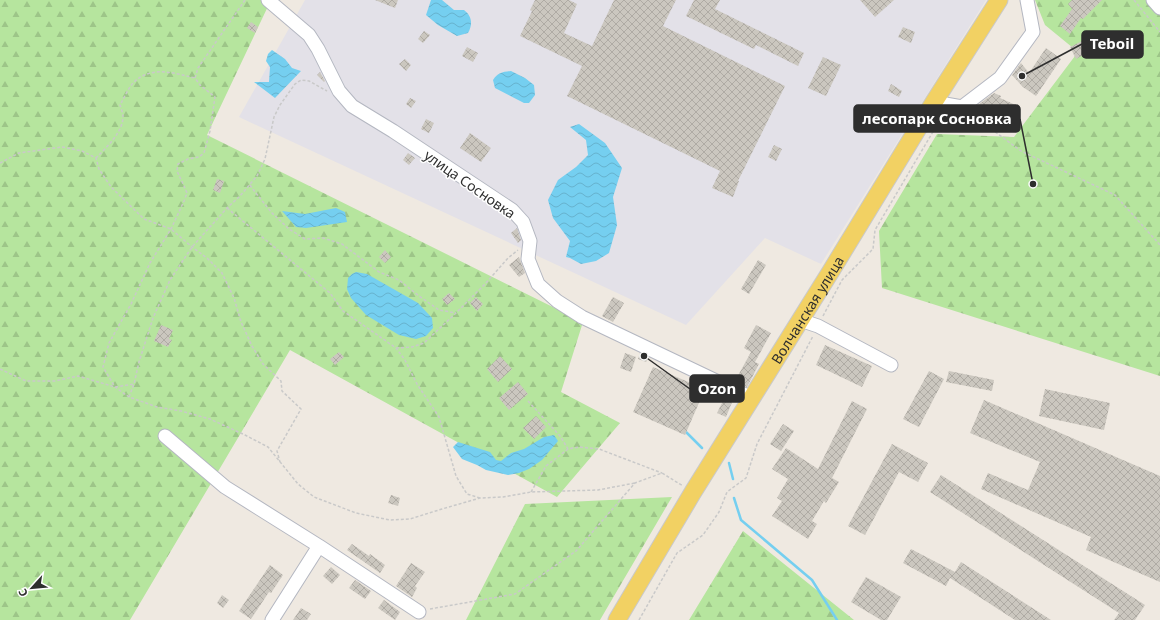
<svg xmlns="http://www.w3.org/2000/svg" width="1160" height="620" font-family="'Noto Sans',sans-serif">
	<style>
		.industrial { fill: #e3e1e8 }
		.forest { fill: url(#forest-firs) }
		.water { fill: url(#water-waves) }
		.lines { fill: none; stroke-linecap: round; stroke-linejoin: round }
		.stream { stroke: #75cff0; stroke-width: 2.5 }
		.building { fill: url(#building-cross-hatch) }
		.minor-casing { stroke: #b4b7c1; stroke-width: 15 }
		.major-casing { stroke: #c9c9c9; stroke-width: 19 }
		.path { stroke: #c9c9c9; stroke-width: 1.5; stroke-dasharray: 3 2; stroke-linecap: butt }
		.minor { stroke: #fff; stroke-width: 13 }
		.major { stroke: #f2d163; stroke-width: 17 }
		.labels { text-anchor: middle; dominant-baseline: central; stroke-width: 3; stroke-linejoin: round; paint-order: stroke }
		.street-label { font-size: 14px; fill: #2e2e2e; stroke: #fff }
		.leader { fill: none; stroke: #2e2e2e; stroke-width: 1.5 }
		.callout-dot { fill: #2e2e2e; stroke: #fff; stroke-width: 1.5 }
		.callout { fill: #2e2e2e; stroke: #2e2e2e; stroke-width: 1.5 }
		.callout-label { font-size: 15px; text-anchor: middle; font-weight: bold; fill: #fff }
	</style>
	<defs>
		<pattern id="forest-firs" width="22" height="20" patternUnits="userSpaceOnUse"><rect width="22" height="20" fill="#b6e59e"/><path d="M5 1l3.5 6h-7zM16 11l3.5 6h-7z" fill="#9dc588"/></pattern>
		<pattern id="water-waves" width="16" height="10" patternUnits="userSpaceOnUse"><rect width="16" height="10" fill="#75cff0"/><path d="M0 5q4-4 8 0t8 0" fill="none" stroke="#66b2ce"/></pattern>
		<pattern id="building-cross-hatch" width="8" height="8" patternUnits="userSpaceOnUse"><rect width="8" height="8" fill="#cbc7bf"/><path d="M0 0l8 8M0 8l8-8" fill="none" stroke="#afaba4"/></pattern>
	</defs>
	<rect width="100%" height="100%" fill="#efe9e1"/>
	<path class="industrial" d="M305,0H986L821,264L765,238L686,325L239,117Z"/>
	<path class="forest" d="M0,0H271L207,135L583,322L561,392L620,423L557,497L290,350L130,620H0Z
		M1035,0H1160V376L882,288L879,231L937,134L1014,137L1078,52L1045,25Z
		M672,497L600,620H466L525,504Z
		M743,531L854,620H689Z"/>
	<path class="water" d="M431,0H442L454,10H464C472,16 473,24 468,33L457,36L438,25L426,15Z
		M272,50L285,59L292,68L301,71L275,98L254,82H269L270,67L266,61L268,54Z
		M511,71L525,78L534,85L535,95L529,103H524L495,88L493,80C498,73 502,72 511,71Z
		M579,124L605,143L622,168L613,197L617,225L609,253L596,261L581,264L570,258L566,257L570,241L553,218L548,200L558,180L576,167L588,155L586,140L570,127Z
		M336,208L345,212L347,222L306,228L296,227L282,211L305,214Z
		M356,272L367,274L418,303L432,318L433,328L426,336L416,339L399,335L366,315L351,298L347,289L348,278L352,274Z
		M554,435L558,441L542,460L529,469L519,473L508,475L486,470L477,465L462,459L453,447L458,442L490,452L496,460L501,461L511,453L524,449L544,437Z"/>
	<g class="lines">
		<path class="stream" d="M684,430L702,448
			M729,463L733,479
			M734,498L741,520L812,580L837,620"/>
	</g>
	<path class="building" d="M375,0H398L395,8Z
		M535,0H569L577,4L564,33L592,46L614,0H676L663,26L785,86L738,181H739L733,197L712,188L720,171L567,96L582,66L520,36L532,11L530,10Z
		M694,0H720L715,9L804,53L798,66L756,45L754,49L686,16Z
		M860,0H894L875,17Z
		M1072,0H1102L1083,19L1081,18L1070,34L1060,26L1072,9L1068,4Z
		M251,22L258,27L255,33L247,28Z
		M903,27L915,32L911,43L898,37Z
		M424,31L430,35L423,43L418,39Z
		M1084,40L1090,51L1076,59L1070,47Z
		M467,47L478,53L473,62L462,56Z
		M1046,48L1061,59L1036,96L1023,87L1012,75L1021,63L1029,73Z
		M823,57L841,65L826,96L808,88Z
		M405,59L411,65L406,71L399,64Z
		M320,72L325,81L324,82L317,75Z
		M891,84L902,91L899,97L888,91Z
		M994,93L1001,96L1000,98L1020,107L1011,127L992,118L993,116L976,109L978,105Z
		M410,98L416,101L411,108L406,104Z
		M426,119L434,123L429,133L421,129Z
		M470,133L491,148L481,162L460,148Z
		M774,145L782,149L776,161L768,157Z
		M408,153L415,158L409,165L403,160Z
		M217,179L224,181L220,193L213,190Z
		M517,228L521,240L518,243L511,233Z
		M385,250L391,257L385,263L379,257Z
		M519,257L525,273L519,277L509,265Z
		M758,260L766,265L749,294L741,289Z
		M449,293L455,299L447,305L442,299Z
		M476,297L483,304L477,311L470,303Z
		M613,297L624,303L613,322L602,316Z
		M161,325L173,330L169,339L172,340L168,347L154,341Z
		M756,325L771,333L755,362L759,364L747,387L735,381L751,352L744,348Z
		M825,345L872,366L862,387L816,365Z
		M339,352L344,357L335,365L330,359Z
		M625,353L636,357L631,372L620,368Z
		M640,353L648,357L646,362L638,359Z
		M500,356L512,369L498,382L487,369Z
		M653,367L705,389L685,435L633,412Z
		M929,371L944,379L919,427L903,419Z
		M949,371L994,380L992,391L946,382Z
		M518,382L528,394L509,410L499,398Z
		M1045,389L1110,403L1104,430L1039,416Z
		M725,397L733,400L726,417L717,413Z
		M984,400L1160,476V582L1086,550L1091,537L981,489L988,473L1028,490L1040,462L970,433Z
		M852,401L867,409L832,478L839,482L826,503L824,501L812,521L817,524L808,539L772,516L782,501L777,498L788,479L772,469L786,448L818,469Z
		M536,416L546,427L534,439L523,428Z
		M783,424L794,431L781,451L770,444Z
		M892,444L928,463L918,482L899,472L865,535L848,526Z
		M941,475L1145,605L1135,620H1114L1119,613L930,492Z
		M391,495L400,498L398,506L388,503Z
		M352,544L369,556L370,554L385,565L380,573L347,550Z
		M911,549L955,572L961,562L1051,620H1015L950,578L946,586L903,563Z
		M411,563L425,572L415,586L417,588L412,597L396,586Z
		M270,565L283,575L271,593L269,592L251,619L239,611Z
		M331,567L340,575L332,584L323,576Z
		M866,577L901,597L887,620H881L851,602Z
		M355,580L371,591L365,599L349,588Z
		M222,595L229,600L223,608L217,603Z
		M384,600L400,612L395,620L378,608Z
		M301,608L311,614L307,620H293Z"/>
	<g class="lines">
		<defs>
			<path id="minor" d="M268,0L309,35L318,49L339,91L352,106L393,131L512,210L523,222L530,241L528,259L538,284L557,301L582,317L752,398
				M1153,0L1160,8
				M934,102L962,107L1000,78L1033,32L1027,0
				M800,320L818,326L891,365
				M165,436L225,487L319,546L419,612
				M272,620L319,546"/>
			<g id="major">
				<path id="s1" d="M617,620L693,492L831,271L934,102L999,0"/>
			</g>
		</defs>
		<use href="#minor" class="minor-casing"/>
		<use href="#major" class="major-casing"/>
		<path class="path" d="M245,0L198,68L195,78L200,85L215,97L210,131L204,153L199,157L188,159L178,164L177,171L184,186L187,193L184,201L171,229L150,263L131,304L109,343L103,367L115,387L129,397L157,407L181,411L210,419L245,435L268,447L298,484L314,497L356,513L390,520L410,519L442,509L480,498L503,497L531,492L598,490L635,483
			M1134,0L1160,32
			M971,114L1021,151L1115,195L1160,245
			M96,158C106,148 123,132 123,117C123,113 121,108 120,105C124,98 128,89 133,83C151,65 174,73 195,78
			M0,163L19,153L62,147L82,151L96,158L99,169L111,187L144,219L171,229L192,247L207,258L222,273L234,298L241,322L252,346L263,364L281,381L282,391L301,409L277,451L280,462
			M250,185L255,192L272,213L289,229L305,239L323,238L342,244L379,272L399,280L419,296L439,310L456,313
			M227,208L330,293L343,311L396,348L405,360L417,384L439,417L456,476L467,494L480,498
			M823,316L842,280L873,249L875,230L934,130L951,116
			M396,348L412,347L424,343L456,313L485,284L508,258L518,250
			M0,369L26,381H55L78,376L115,387L134,384
			M129,397L134,384L139,362L153,318L170,280L192,247L227,208L240,196L257,176L265,159L274,117L280,105L295,84L301,80L309,81L327,91
			M528,401L560,436L568,449
			M531,492L546,466L568,449L579,447L599,449L662,473
			M430,609L515,594L576,551L635,483L662,473L683,486
			M639,620L677,553L703,535L719,512L727,492L746,478L757,444L813,336"/>
		<use href="#minor" class="minor"/>
		<use href="#major" class="major"/>
	</g>
	<g class="labels">
		<g class="street-label">
			<text transform="translate(470 184) rotate(35)">улица Сосновка</text>
			<text stroke="none"><textPath href="#s1" startOffset="364">Волчанская улица</textPath></text>
		</g>
	</g>
	<path class="leader" d="M1022 76L1082 44M1033 184L1020 119M644 356L690 389"/>
	<g class="callout-dot">
		<circle cx="1022" cy="76" r="4"/>
		<circle cx="1033" cy="184" r="4"/>
		<circle cx="644" cy="356" r="4"/>
	</g>
	<g class="callout">
		<rect x="1082" y="31" width="61" height="27" rx="4"/>
		<rect x="854" y="105" width="166" height="27" rx="4"/>
		<rect x="690" y="375" width="54" height="27" rx="4"/>
	</g>
	<g class="callout-label">
		<text x="1112" y="49">Teboil</text>
		<text x="937" y="124">лесопарк Сосновка</text>
		<text x="717" y="394">Ozon</text>
	</g>
	<g transform="translate(32 588) rotate(243)" stroke="#ffffff" stroke-width="3" paint-order="stroke">
	<path d="M0-3L7 15L0 10L-7 15Z" fill="#2e2e2e"/>
	<text y="-6" font-size="11" font-weight="bold" text-anchor="middle" fill="#2e2e2e">С</text>
	</g>
</svg>
